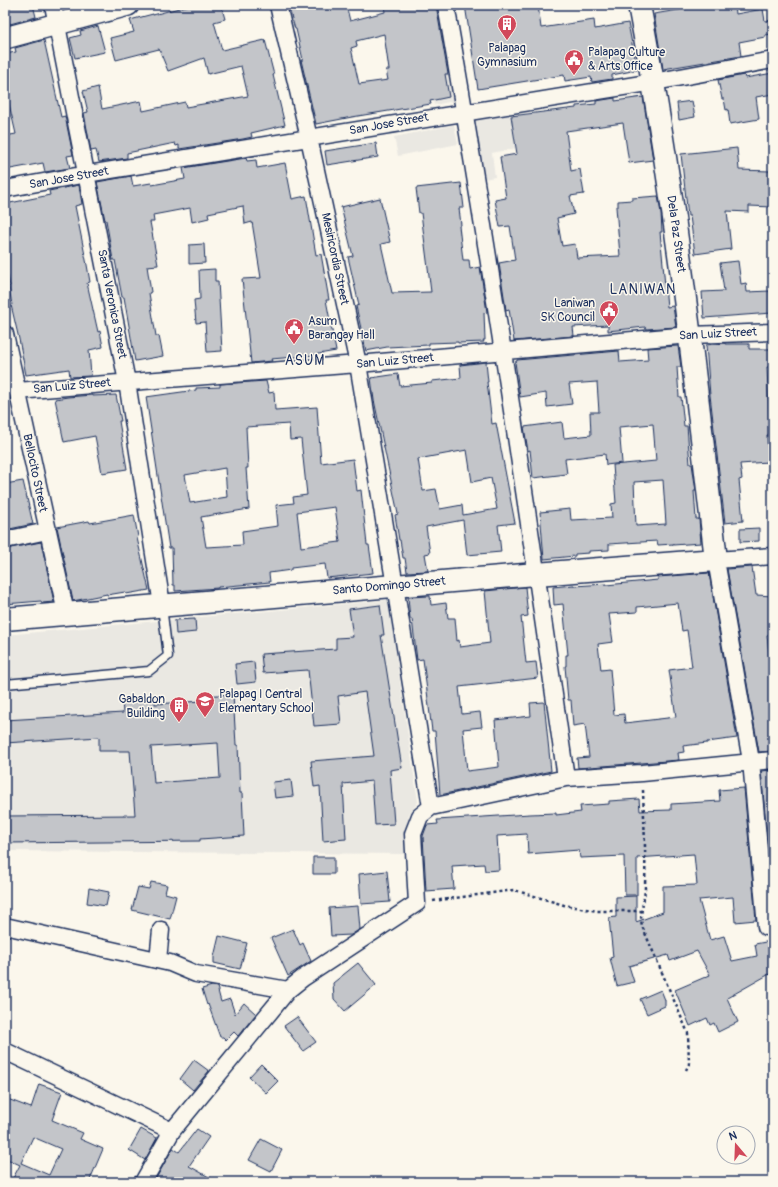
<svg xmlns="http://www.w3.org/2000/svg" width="778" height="1187" font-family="Pangolin,sans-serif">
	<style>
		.built { fill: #eae8e2 }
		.building { fill: #c3c5c9; stroke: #1b2f5e; fill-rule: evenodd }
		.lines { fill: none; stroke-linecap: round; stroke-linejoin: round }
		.service-casing { stroke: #1b2f5e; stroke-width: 11 }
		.minor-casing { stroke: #1b2f5e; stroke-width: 19 }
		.tertiary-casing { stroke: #1b2f5e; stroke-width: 24 }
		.primary-casing { stroke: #1b2f5e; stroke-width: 25 }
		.path { stroke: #1b2f5e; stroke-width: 2.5; stroke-dasharray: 3 3; stroke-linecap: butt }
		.service { stroke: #fbf7ec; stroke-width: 8 }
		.minor { stroke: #fbf7ec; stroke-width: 16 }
		.tertiary { stroke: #fbf7ec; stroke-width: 21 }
		.primary { stroke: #fbf7ec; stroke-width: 22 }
		.labels { text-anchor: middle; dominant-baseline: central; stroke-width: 3; stroke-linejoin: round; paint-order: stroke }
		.poi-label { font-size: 12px; fill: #1b2f5e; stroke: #fbf7ec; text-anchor: start }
		.street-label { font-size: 12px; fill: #1b2f5e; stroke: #fbf7ec }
		.quarter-label { font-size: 14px; letter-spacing: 1px; fill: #1b2f5e; stroke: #fbf7ec }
	</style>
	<rect width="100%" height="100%" fill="#fbf7ec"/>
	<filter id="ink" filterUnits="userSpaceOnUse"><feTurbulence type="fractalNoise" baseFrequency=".025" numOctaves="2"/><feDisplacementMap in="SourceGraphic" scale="8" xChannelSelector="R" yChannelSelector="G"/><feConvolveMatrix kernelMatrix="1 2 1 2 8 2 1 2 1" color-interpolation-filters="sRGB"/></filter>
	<g filter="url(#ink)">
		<path class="built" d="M417,5H440L454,101L434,105Z
			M510,115L516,148L492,153L495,177L484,179L474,121Z
			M454,125L458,144L398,156L394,137Z
			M388,600L418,802L409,814L405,834L407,854L5,851V635Z"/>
		<path class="building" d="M5,5H33L36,17L10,24L9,22H5Z
			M190,5H221L225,19L214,22L222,50L265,40L274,75H273L285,125L251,133L252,137L243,139L179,149V145L176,146L175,143L127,153V158L99,162L96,150L91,151L84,113L88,112L83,91L98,87L102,109L141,101L143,111L185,102L186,107L248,96L241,66L208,74L204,58L168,71L159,49L116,60L110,38L134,32L130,20L153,14V15Z
			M288,5H346L350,21L385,12L384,5H436L448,74H445L449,97L430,101L431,104L352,117L316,124L301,60H303L296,29H295ZM384,34L389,70H386L388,80L359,84L351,48L357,46L356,41Z
			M465,5H538L541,28L594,20L595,29L628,23L637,70L612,75V79L592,82L591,77L565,81L564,75L478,89Z
			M708,5H735L736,14L763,9L765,21L773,20V34L765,35V37L739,42L741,56L663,69L654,14Z
			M98,26L105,52L75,58L70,38L81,35L80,31Z
			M44,40L61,117L65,116L73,155L67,156L70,168L45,172L43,163L5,170V136L16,134L5,87L10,86L5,63V54L16,52L15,48Z
			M773,73V94L756,97L759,119L730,124L728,109L726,110L724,99H722L718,80L744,75L745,78Z
			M643,97L653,160L629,163L623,123L566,131L571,171L580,169L584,194L570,196L574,214L557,218L562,246L575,244L577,258L620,256L616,207H618V201L632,200V198L658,196L661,213L662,232H660L667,307L673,306L676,327L646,329L645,327L608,331V325L573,327L574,336L514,341L509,309L506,310L499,263L515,260L510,226L500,227L495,200L506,198L500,157L517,154L511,116L576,108V106L596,104V101L615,98V101Z
			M692,101L695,117L679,120L677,103Z
			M376,143L378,157L327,165L325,151Z
			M737,148L739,170L770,171V173H773V207L749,206V212L727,211L731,249L695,254L690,216H688L681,154Z
			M246,158L247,161L256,160L257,168L285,163L292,199L306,196L316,255L321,254L329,300H326L336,351L307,356L271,359L272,361L251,363L242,279L261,278L252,222L245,224L243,206L208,213L209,218L192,222L190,208L153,215L154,222H150L158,265L147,266L151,292L149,293L156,336H159L163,356L135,361L124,297H122L115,260H113L106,220H105L97,182L131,176L133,186L151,183L152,185L185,179L183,168Z
			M461,183L464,208H459L461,225L459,226L463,260H469L470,269L480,267L487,312L484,313L485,340H483L484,342L458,343V342L429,343V345L387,347L366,351L356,306L359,305L348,257L353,256L341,207L380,198L390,242L381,244L392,293L431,292L421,213H419L416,188Z
			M79,185L82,204L75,206L87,265L90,282L87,283L98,332L100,331L103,347L89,350L91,376L70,377L69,369L26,375L19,339L11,305H12L9,287L10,286L5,262V204L50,195L49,191Z
			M204,244L205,263L189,264V245Z
			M738,261L741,284L746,283L747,292L770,291L772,313L704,318L702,292L724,291L720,263Z
			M215,269V281H218L222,351L207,352L205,322L196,323L194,300L200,299L199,270Z
			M725,343V344H749V349H773V367H767L770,435H767L768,462L740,464L742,479L739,480L743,521L725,523L710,395L706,345Z
			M678,346L681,367H677L679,397H681L684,426H687L690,464H692L696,491H694L696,519H699L701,543L673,545V544L658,545L657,541L609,544V550L589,551V553L575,554V556L544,559L540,512L570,509L571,520L612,518L611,504L616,503L613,465L656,461L653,424L619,427L622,463L606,465L605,454L565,459L567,474L533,478L530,450L528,451L524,427L562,422L564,438L591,435L590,412H599L597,382L569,384L572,404L547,407L546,393L520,397L515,362L517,361V360L619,351L620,362L648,360L647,348ZM663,480L666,524L636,526L634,482Z
			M486,362L488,382H487L492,424L496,423L515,523L498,525L501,552L467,555L463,520L426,527L430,553L425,554L428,571L407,572L405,558H403L400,540H399L395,515L398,514L374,400L371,378L398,374L400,386L432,383V381L461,378L460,365ZM467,450L472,482L491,478L497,509L463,515L462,505L440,509L436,489L423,491L418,459Z
			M266,381L269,393L274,392L275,410L317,407L321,463L353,459L357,491L361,490L367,545H369L373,573L327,578L325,564L291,568V570L269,573L270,582L218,587V588L175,591V585H173L172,548H169L146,397L196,390V388L220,387V384ZM289,424L290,440L301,439L307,495L293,497L294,503L276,505L278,526L242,531L243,545L206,547L201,517L249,509L246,468H248L246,427ZM225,468L227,497L190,503L185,475ZM335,507L340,542L301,547L297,512Z
			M92,395V396L116,395L121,421H119L127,469L102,473L95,436L64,442L55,399L68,397Z
			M23,481L33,524L5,530V484Z
			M134,515L138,537L137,538L149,590L126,594L125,592L107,595V594L73,601L57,527L89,521L90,523Z
			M759,528V541L740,542V529Z
			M41,542L54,602L42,603L41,601L5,604V549Z
			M752,567L756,595L773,596V634L767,635L773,692V751L759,752L727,569Z
			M709,573L737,738L707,742V743L683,746L684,752L678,753L679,760L578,768L577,758L589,757L585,724L573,726L571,700H568L567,689L565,666H566V655H568L563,604L554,605L553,587L574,585V586L606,584V585L658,580V577ZM678,603L682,631L687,630L692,667L669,670L676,717L625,723L624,714L614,715L610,669L601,670L598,644L613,642L609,614L637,612V607Z
			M525,587L528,616L521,617L526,663L536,662L538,678L459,687L462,714L480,712L482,727L463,729L467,771L499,767L495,720L531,716L530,703L544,702L551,771L440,795L435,731H432L423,659L417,660L412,619H410L408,597L430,596L431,605L446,603L448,618H455L457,641L459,640L460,647L490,643L485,591Z
			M380,605L384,635H381L402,768L390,770L394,824L375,825L372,781L343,784L346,839L323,841L320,786L314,787L311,761L374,756L365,692L338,696L341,724L314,726L308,670L263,673L261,654L336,649V638L353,637L349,609Z
			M195,619L196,632L176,634L175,620Z
			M254,662L256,682L237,684L235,664Z
			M233,694L236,745H238L240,793H242L244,836L200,839V841L5,843V816L135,815L130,751H99V737L5,743V720L123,713L122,700L155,698V704L203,701V696ZM218,743L220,778L154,783L151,747Z
			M773,770V899L761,771Z
			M291,780L293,796L275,798L273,782Z
			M744,788L756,920L735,922L733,897L699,900L710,940L724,936L732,961L757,956L755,944L771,941L773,957V972L727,998L738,1022L718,1032L714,1023L710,1025L707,1018L690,1026L675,990L710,975L697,951L670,961L668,955L629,966L634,982L617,986L610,958L613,957L609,918L616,917V897L636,896V922L663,912V886L697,885L694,854L637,858V895H625L624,856L580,858L579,850L528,854L527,834L497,836L499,870L485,871L484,864L452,866L454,889L426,891L423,836L427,825L438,824L437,820L530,814L556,813V815L581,812L580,806L609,804V801L639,799L640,811L671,810V804L720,801L719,790Z
			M313,857H334V874H313Z
			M387,871L390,902L361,904L359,874Z
			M151,882L167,885L165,893L176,896L170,919L132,910L138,887L149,889Z
			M89,888L109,892L106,906L87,903Z
			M358,906L360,929L351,935L331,936L329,908Z
			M293,929L300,945L303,943L311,961L288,976L271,938Z
			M219,936L247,943L240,969L214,963V957Z
			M358,963L376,985L345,1011L334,999L333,983Z
			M212,986L217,987L221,1002L230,999L235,1014L244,1003L256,1014L238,1036L234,1032L226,1040L223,1037H220L208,1004L207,1005L202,989Z
			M661,990L665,1000V1006L647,1014L640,999Z
			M297,1017L316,1042L303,1051L284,1026Z
			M194,1060L209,1071L193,1090L180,1079Z
			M261,1064L278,1081L266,1093L249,1077Z
			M39,1084L62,1092L52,1120L83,1133L80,1139L103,1149L89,1182H11L20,1165L5,1158V1098L31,1108ZM33,1137L61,1149L49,1175L21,1163Z
			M141,1129L157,1138L145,1160L129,1150Z
			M197,1129L209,1137L189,1166L218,1182H154L173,1148L179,1152Z
			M261,1139L282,1150L271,1171L249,1160Z"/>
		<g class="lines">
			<defs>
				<path id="service" d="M5,684L149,671L168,656L162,606"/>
				<path id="minor" d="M53,5L127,382L162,605
					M278,5L309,138L358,364L395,586L431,807
					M446,5C491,262 529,520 566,778
					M5,189L87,174L654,82L773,60
					M5,334L66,613
					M17,391L358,364L690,335L773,332
					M5,540L47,531
					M5,926L170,963L196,974L288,990
					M766,927L751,761L716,560L773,556
					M158,960L161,930
					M5,1051L172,1131
					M143,1182L172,1131L288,990L303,978L417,903L413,834L420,816L431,807L566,778L642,773L773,760"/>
				<path id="tertiary" d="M5,38L128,5"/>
				<path id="primary" d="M5,619L536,574L716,560C695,374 674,189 639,5"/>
			</defs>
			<use href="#service" class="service-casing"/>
			<use href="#minor" class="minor-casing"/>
			<use href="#tertiary" class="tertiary-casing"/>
			<use href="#primary" class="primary-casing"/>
			<path class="path" d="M643,790C644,822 646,854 645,886C645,901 639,912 642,926L688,1033L689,1064L686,1070
				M433,901L514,890L564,905L597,911H642"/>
			<use href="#service" class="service"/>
			<use href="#minor" class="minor"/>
			<use href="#tertiary" class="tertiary"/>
			<use href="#primary" class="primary"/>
		</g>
	</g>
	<defs>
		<symbol id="building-pin" viewBox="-11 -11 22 30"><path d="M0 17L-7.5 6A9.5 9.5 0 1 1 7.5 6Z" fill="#d1495b" stroke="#fbf7ec"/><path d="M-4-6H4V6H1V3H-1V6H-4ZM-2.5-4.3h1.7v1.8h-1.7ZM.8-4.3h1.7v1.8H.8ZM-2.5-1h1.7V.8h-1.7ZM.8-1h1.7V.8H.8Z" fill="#fff"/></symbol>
		<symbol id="civic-pin" viewBox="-11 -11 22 30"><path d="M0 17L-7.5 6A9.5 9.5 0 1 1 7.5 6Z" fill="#d1495b" stroke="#fbf7ec"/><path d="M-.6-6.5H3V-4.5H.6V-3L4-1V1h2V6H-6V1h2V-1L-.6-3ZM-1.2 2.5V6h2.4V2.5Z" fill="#fff"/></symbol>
		<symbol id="school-pin" viewBox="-11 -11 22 30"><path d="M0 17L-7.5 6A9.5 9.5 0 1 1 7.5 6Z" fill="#d1495b" stroke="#fbf7ec"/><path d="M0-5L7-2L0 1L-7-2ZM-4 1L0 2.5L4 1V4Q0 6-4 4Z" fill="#fff"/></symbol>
	</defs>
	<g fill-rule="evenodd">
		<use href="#building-pin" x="496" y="13" width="22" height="30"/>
		<use href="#civic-pin" x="563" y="48" width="22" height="30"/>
		<use href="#civic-pin" x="598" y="299" width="22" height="30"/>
		<use href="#civic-pin" x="283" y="317" width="22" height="30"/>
		<use href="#school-pin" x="194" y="690" width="22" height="30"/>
		<use href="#building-pin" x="168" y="695" width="22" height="30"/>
	</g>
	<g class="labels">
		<g class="poi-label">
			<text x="507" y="48" text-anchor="middle">Palapag<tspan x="507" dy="14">Gymnasium</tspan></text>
			<text x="588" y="52">Palapag Culture<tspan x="588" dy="14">&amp; Arts Office</tspan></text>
			<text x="595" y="303" text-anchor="end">Laniwan<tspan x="595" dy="14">SK Council</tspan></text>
			<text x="308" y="321">Asum<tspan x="308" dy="14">Barangay Hall</tspan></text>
			<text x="219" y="694">Palapag I Central<tspan x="219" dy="14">Elementary School</tspan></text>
			<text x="165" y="699" text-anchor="end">Gabaldon<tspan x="165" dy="14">Building</tspan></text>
		</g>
		<g class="street-label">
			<text transform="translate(389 124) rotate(-10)">San Jose Street</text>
			<text transform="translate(69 178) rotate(-10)">San Jose Street</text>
			<text transform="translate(676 234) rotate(82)">Dela Paz Street</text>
			<text transform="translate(335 259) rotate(78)">Mesiricordia Street</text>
			<text transform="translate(112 304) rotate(79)">Santa Veronica Street</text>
			<text transform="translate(718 334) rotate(-3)">San Luiz Street</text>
			<text transform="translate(395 361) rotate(-5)">San Luiz Street</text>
			<text transform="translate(72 386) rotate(-5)">San Luiz Street</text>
			<text transform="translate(35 473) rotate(78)">Bellocito Street</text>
			<text transform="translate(389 586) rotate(-5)">Santo Domingo Street</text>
		</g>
		<g class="quarter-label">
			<text x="643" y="289">LANIWAN</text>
			<text x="305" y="360">ASUM</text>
		</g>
	</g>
	<rect width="778" height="1187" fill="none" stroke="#fbf7ec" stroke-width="20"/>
	<rect x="10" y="10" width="758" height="1167" fill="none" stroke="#1b2f5e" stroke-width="1.5" filter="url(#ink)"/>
	<g transform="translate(736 1145) rotate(341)"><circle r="19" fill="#fbf7ec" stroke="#a1a7b3"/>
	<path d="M0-3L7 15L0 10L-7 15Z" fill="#d1495b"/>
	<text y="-6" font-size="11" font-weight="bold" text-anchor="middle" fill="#1b2f5e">N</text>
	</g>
</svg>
